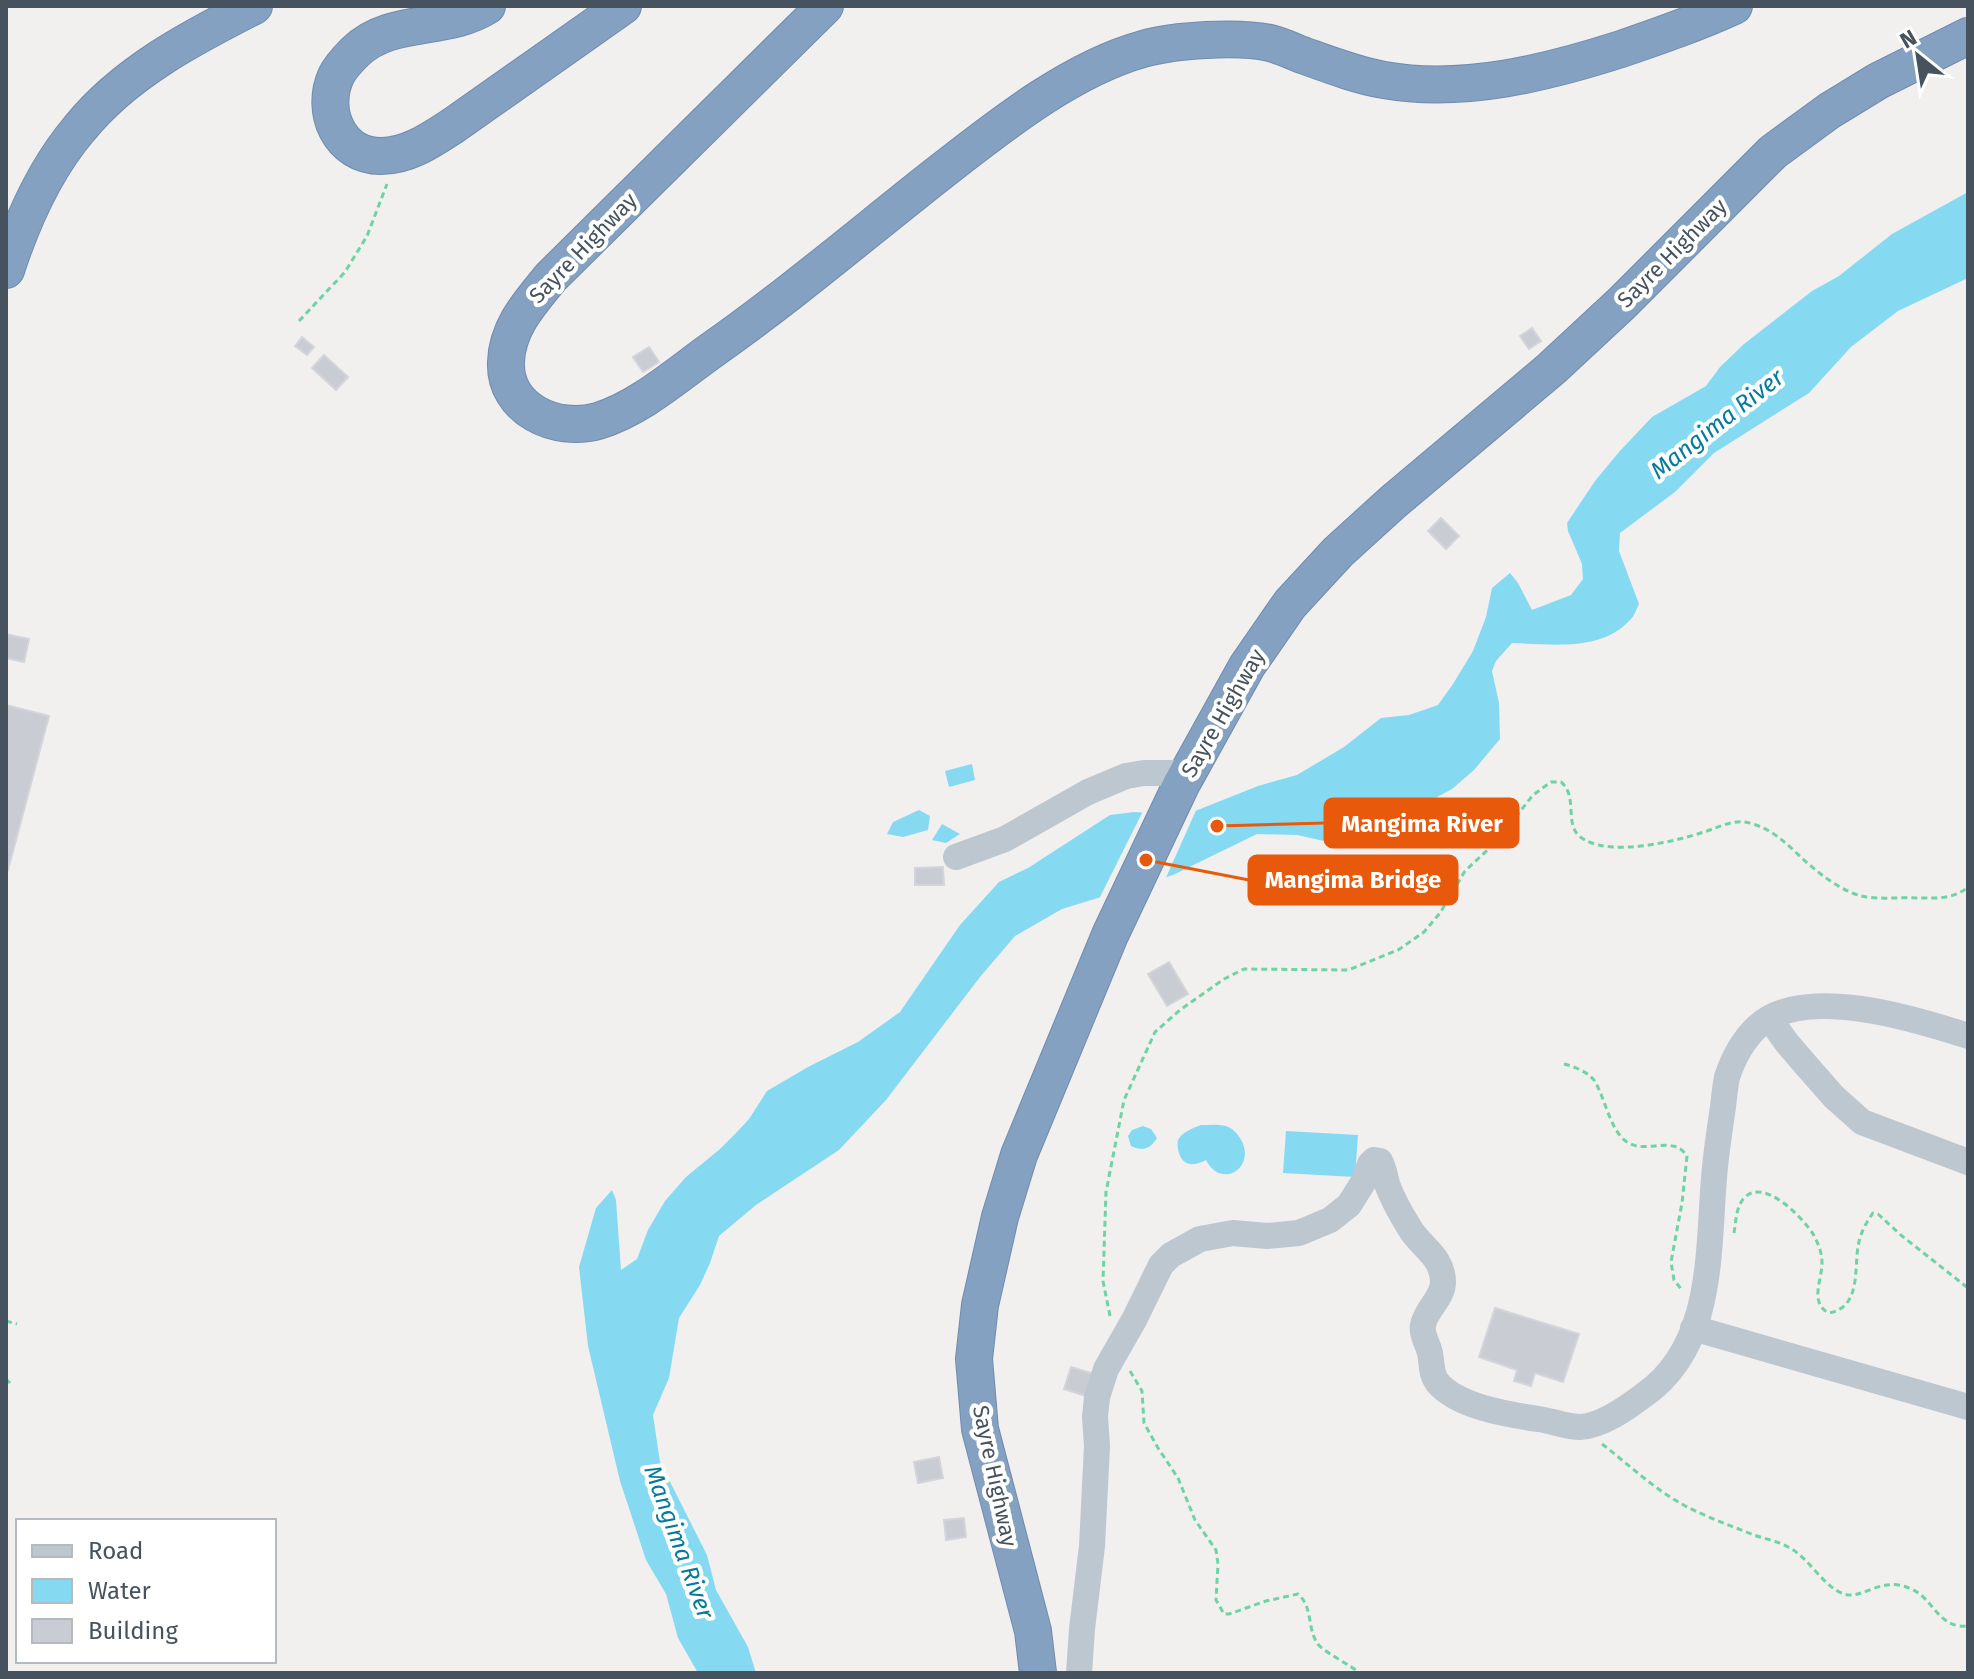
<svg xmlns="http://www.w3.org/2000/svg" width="1974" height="1679" font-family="'Fira Sans',sans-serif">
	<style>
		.water { fill: #85daf2 }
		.pier { fill: #f2efef }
		.building { fill: #c9ccd2; stroke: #d3d5db; stroke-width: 2 }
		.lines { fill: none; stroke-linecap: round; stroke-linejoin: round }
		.highway-casing { stroke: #6f8cae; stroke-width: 38 }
		.path { stroke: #70d3a4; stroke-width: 3; stroke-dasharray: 6 4; stroke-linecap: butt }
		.minor { stroke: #bcc7cf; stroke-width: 26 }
		.highway { stroke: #84a1c2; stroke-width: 36 }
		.labels { text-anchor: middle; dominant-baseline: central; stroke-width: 8; stroke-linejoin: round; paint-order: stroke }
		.street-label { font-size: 22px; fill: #46535e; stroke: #fff }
		.water-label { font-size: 24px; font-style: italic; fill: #047a9c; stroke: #fff }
		.leader { fill: none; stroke: #e8590c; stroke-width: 3 }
		.callout-dot { fill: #e8590c; stroke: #fff; stroke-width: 3 }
		.callout { fill: #e8590c; stroke: #e8590c; stroke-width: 3 }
		.callout-label { font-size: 24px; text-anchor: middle; font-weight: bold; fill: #fff }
	</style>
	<rect width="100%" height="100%" fill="#f2efef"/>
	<path class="water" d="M1968,192V278L1898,311L1851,347L1809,393L1714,453L1675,492L1620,533L1619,551L1639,604C1636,610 1634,617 1629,621C1600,652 1550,644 1512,643L1496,661L1492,671L1499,703L1500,739L1474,770L1452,789L1424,804L1390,810L1324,841L1297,835L1257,834L1173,875L1062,909L1015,936L980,977L886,1100L839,1150L756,1205L719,1236L710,1263L700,1285L679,1318L669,1378L653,1415L660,1462L707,1555L716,1590L748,1647L756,1673H698L678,1638L666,1594L646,1560L620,1481L588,1346L579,1267L596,1208L612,1190L616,1200L621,1270L637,1259L648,1230L665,1201L686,1177L720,1149L737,1132L749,1119L767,1091L808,1067L858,1042L900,1012L960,925L999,882L1028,868L1110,815L1134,812L1185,815L1258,786L1297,775L1344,747L1381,718L1409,715L1438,705L1453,684L1473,651L1486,617L1492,588L1510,573L1518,583L1532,610L1571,595L1583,579L1582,564L1568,531L1567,523L1595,481L1619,452L1652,417L1706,386L1720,367L1744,344L1812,291L1839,276L1892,234Z
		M972,764L975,780L949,787L945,771Z
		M919,810L930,816L928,830L903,837L887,834L893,822Z
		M942,824L960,834L946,843L932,840Z
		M1201,1125C1209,1125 1218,1124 1226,1126C1232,1128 1237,1133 1240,1138C1258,1166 1222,1191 1206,1160C1195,1166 1183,1167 1179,1153C1178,1150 1177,1144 1178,1140C1182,1132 1193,1128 1201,1125Z
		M1143,1126L1151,1129L1157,1138C1151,1148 1143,1152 1131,1146L1128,1136L1132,1130Z
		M1286,1131L1358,1135L1355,1177L1283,1173Z"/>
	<path class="pier" d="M1198,806L1164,882L1097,903L1144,809L1184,811Z"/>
	<path class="building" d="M1532,328L1541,341L1529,349L1520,336Z
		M302,337L314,347L307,355L295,346Z
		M649,347L659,362L643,372L633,357Z
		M324,355L348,377L336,390L312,368Z
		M1441,518L1459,536L1446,549L1428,531Z
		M6,634L29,639L24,662L6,658Z
		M6,705L49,716L8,870L6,869Z
		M943,867L944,885H915V868Z
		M1169,962L1188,994L1167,1006L1148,974Z
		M1495,1308L1579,1334L1563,1382L1535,1373L1531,1386L1514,1381L1517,1370L1479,1357Z
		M1071,1367L1094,1374L1086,1396L1064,1389Z
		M939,1457L943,1478L918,1483L914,1462Z
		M964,1518L966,1537L946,1540L944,1520Z"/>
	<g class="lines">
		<defs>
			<path id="highway" d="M487,6C446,32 391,17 355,52C349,58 340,67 336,76C320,111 339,156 381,156C408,156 431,140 454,125L623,6
				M825,6L551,277C530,303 507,327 506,362C504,409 556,433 598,421C640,408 677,375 712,350C790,295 863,233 938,174C997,128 1070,69 1143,49C1174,40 1238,36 1270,43C1282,46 1294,52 1305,56C1330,65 1359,76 1384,80C1463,94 1546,73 1621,49C1659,36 1697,23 1734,6
				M6,270C22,221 45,169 79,129C124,73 191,38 254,6
				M1038,1673L1033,1631L980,1429L974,1359L980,1305L1000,1217L1019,1155L1110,935L1181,785L1247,666L1290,604L1338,552L1393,502L1551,369L1621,304L1773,152L1829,111L1878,81L1968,36"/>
		</defs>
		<use href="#highway" class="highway-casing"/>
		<path class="path" d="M299,321L345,272L367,236L387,184
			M1564,1064C1575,1067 1586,1071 1594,1080C1605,1097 1610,1131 1627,1142C1646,1155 1673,1134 1687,1156L1682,1203L1671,1262L1674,1280L1682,1290
			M1734,1233C1736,1221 1736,1207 1744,1198C1764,1177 1802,1217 1813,1234C1818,1243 1822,1252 1822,1263C1822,1280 1809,1303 1829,1313C1863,1307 1853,1265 1859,1242C1861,1232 1867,1221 1873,1213L1878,1214L1902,1236L1968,1288
			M1110,1316L1103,1281L1106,1192L1124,1100L1155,1032L1180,1010L1224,979L1244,969L1348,970L1398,950L1424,932L1440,913L1465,871L1496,842L1533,795L1551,782H1561C1580,798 1561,828 1585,840C1614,856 1673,842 1704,832C1723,826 1736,817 1756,825C1776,832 1790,847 1805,861C1821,875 1840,890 1861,896C1878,900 1899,897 1916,898C1935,898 1953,900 1968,887
			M6,1321L17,1324
			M1130,1371L1142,1391L1144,1423L1158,1448L1178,1478L1195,1520L1216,1550L1218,1564L1216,1600L1224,1614H1229L1266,1601L1298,1594C1313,1607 1307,1627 1317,1643C1322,1651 1350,1665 1360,1673
			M6,1379L10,1383
			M1602,1444C1628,1464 1652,1487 1680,1503C1703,1516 1729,1525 1754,1535C1765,1539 1778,1541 1788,1547C1809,1557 1823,1587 1844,1594C1863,1600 1880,1576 1909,1588C1934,1597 1937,1629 1968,1626"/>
		<path class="minor" d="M956,857L1005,839L1088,792L1126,776L1144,773H1187
			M1769,1018L1787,1043L1805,1064L1834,1097L1862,1122L1968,1162
			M1693,1328L1968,1407
			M1079,1673L1082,1629L1092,1546L1097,1446L1095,1417L1097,1397L1106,1369L1134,1320L1161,1265L1171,1255L1200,1239L1233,1233L1267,1236L1299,1233L1330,1220L1349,1205L1364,1181L1370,1164L1374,1160L1380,1161C1384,1168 1385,1176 1387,1184C1392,1198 1401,1214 1409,1227C1420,1247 1443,1256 1443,1282C1443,1298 1426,1309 1423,1325C1421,1334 1428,1344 1430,1353C1432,1363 1431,1374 1437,1382C1458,1408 1513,1415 1544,1420C1555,1422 1569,1427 1580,1427C1602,1426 1627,1408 1644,1395C1717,1344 1707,1245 1715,1167C1717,1147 1720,1127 1723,1107C1724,1098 1725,1087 1727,1077C1733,1059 1744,1039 1758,1026C1804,984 1916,1019 1968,1036"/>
		<use href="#highway" class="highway"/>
	</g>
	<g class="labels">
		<g class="street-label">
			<text transform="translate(583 248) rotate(-46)">Sayre Highway</text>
			<text transform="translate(1672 253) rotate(-45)">Sayre Highway</text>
			<text transform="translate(1223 713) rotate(-60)">Sayre Highway</text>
			<text transform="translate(995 1476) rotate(78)">Sayre Highway</text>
		</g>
		<g class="water-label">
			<text transform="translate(1717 424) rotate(-38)">Mangima River</text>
			<text transform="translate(679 1542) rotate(70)">Mangima River</text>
		</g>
	</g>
	<path class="leader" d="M1217 826L1325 823M1146 860L1249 880"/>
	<g class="callout-dot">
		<circle cx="1217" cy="826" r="8"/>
		<circle cx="1146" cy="860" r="8"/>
	</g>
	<g class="callout">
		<rect x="1325" y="799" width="193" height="48" rx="8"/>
		<rect x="1249" y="856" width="208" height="48" rx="8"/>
	</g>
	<g class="callout-label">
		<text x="1422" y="832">Mangima River</text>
		<text x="1353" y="888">Mangima Bridge</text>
	</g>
	<rect width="1974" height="1679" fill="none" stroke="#46535e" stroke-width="16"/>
	<rect x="16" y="1519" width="260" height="144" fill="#ffffff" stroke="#b5babf" stroke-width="2"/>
	<rect x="32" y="1545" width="40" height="12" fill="#bcc7cf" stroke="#b5babf" stroke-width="2"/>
	<text x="88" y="1559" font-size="24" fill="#46535e">Road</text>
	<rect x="32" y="1579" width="40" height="24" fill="#85daf2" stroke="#b5babf" stroke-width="2"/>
	<text x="88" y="1599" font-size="24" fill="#46535e">Water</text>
	<rect x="32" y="1619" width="40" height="24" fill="#c9ccd2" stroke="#b5babf" stroke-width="2"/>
	<text x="88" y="1639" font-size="24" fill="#46535e">Building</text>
	<g transform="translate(1918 56) rotate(330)" stroke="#ffffff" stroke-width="6" paint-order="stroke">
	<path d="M0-6L14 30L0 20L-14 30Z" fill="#46535e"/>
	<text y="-12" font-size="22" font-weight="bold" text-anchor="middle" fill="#46535e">N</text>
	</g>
</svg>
